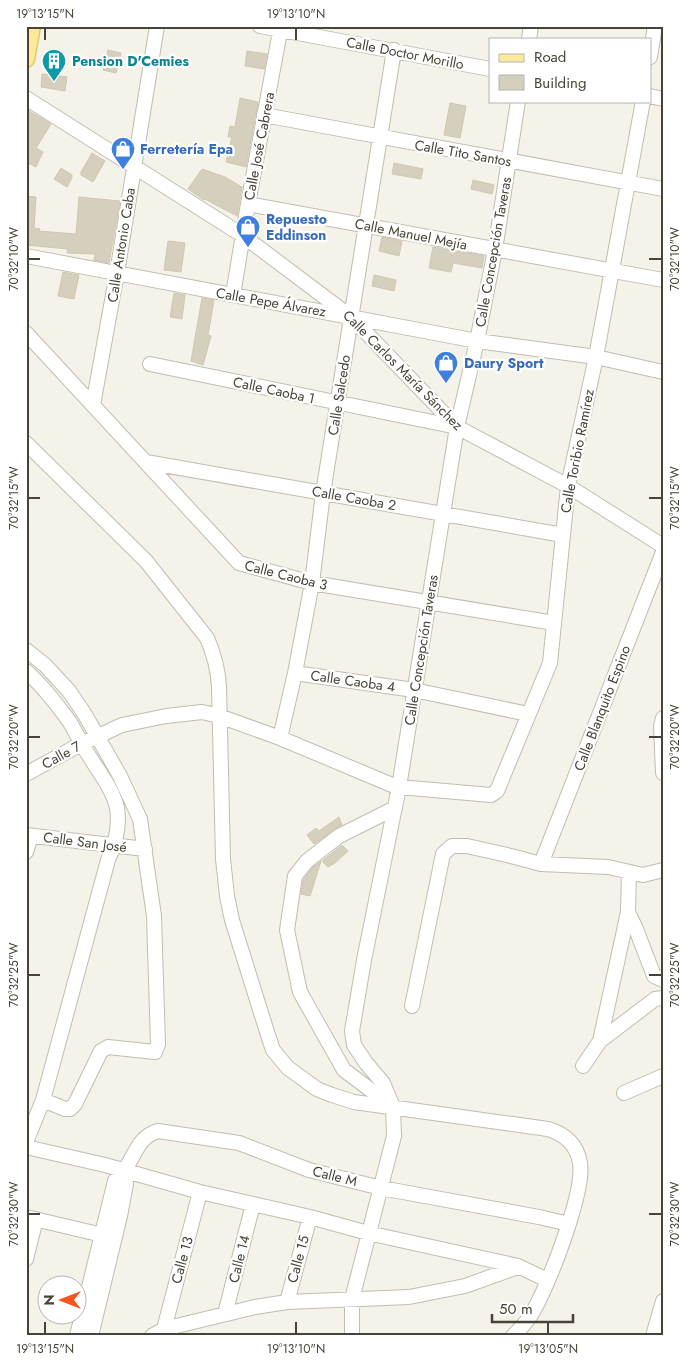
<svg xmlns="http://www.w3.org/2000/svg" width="689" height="1362" font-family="Jost,sans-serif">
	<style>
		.building { fill: #d5cfbe; stroke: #d0c7b1 }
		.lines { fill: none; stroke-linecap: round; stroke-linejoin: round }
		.minor-casing { stroke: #c2bdae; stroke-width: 16 }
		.major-casing { stroke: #e1ca69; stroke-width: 19 }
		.minor { stroke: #fff; stroke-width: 14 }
		.major { stroke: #fcea9a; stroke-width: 16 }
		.ticks { fill: none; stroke: #474337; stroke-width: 2 }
		.labels { text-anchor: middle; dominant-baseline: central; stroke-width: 4.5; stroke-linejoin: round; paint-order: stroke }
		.street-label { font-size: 14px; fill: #474337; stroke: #fff }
		.culture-label { font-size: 14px; font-weight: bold; fill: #0d838f; stroke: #fff; text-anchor: start }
		.shop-label { font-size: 14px; font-weight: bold; fill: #366cbe; stroke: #fff; text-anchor: start }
		.neatline { fill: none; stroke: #474337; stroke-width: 2 }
		.ticks-label { font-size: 12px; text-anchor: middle; fill: #474337 }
	</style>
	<rect width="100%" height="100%" fill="#f4f2e9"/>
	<path class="building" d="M108,50L121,53L116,73L103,70Z
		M247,51L267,54L264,69L245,66Z
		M42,74L67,77L65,91L41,87Z
		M240,98L258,102L246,167L226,162L232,137H228L230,126L235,127Z
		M450,103L466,106L460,138L444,135Z
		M26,109L51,124L36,148L43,152L36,167L26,162Z
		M92,153L105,161L93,182L81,175V172Z
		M394,163L423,169L421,179L392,174Z
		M61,168L72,175V178L67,187L54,179Z
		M202,169L225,177L242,187L237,216L205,199L204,200L188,189Z
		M473,180L494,185L492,194L471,189Z
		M26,196L36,197L34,228L40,229L39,231L76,234L79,197L120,201L109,263L94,260L95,254L67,253L68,249L26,245Z
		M382,237L402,241L399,256L379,251Z
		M168,241L185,243L181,272L164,270Z
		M433,247L484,256L482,268L453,263L451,272L429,268Z
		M63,272L79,275L74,299L58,296Z
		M374,275L396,280L394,291L372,286Z
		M174,293L185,295L182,319L170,317Z
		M202,298L214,300L208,335L211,336L203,365L191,361Z
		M339,817L342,825L314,844L307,835L316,828L319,831Z
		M342,845L348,851L335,863L328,867L322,861Z
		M321,861L310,896L301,894L303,880L313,867Z"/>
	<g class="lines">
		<defs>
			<path id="minor" d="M260,26L490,69
				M529,39L531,26
				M650,57L655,26
				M650,96L663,99
				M26,98L242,235L351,317L457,427L568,486L663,546
				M264,115L663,189
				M248,204L663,280
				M26,256L477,341L596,357L663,372
				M233,295L248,204L281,26
				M26,333L239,563L312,583L554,623
				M150,364L457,427
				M93,405L117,273L157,26
				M26,443L146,561L207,638C214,654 218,669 219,686L223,859L227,896L232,920L267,1032L273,1050L288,1068L317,1089L332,1095L354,1102L548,1129C565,1134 577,1145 580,1163C585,1192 547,1290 531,1315C526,1323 520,1329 513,1336
				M146,462L563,535
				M26,650L45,665L69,691L84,713L120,776L140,819L154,916L158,1044L155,1052L108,1047L101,1051L75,1104L70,1109H65L43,1100
				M26,671C43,686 56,703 69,721C76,732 81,744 88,754C98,771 113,789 117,808C120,827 116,843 108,860L43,1100L26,1142
				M295,673L414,690L528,714
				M663,718L661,726L663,773
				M280,738L295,673L312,583L323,493L394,50
				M26,774L81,744L122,725L166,716L202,712L219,716L280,738L392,785L399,787L491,795L497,791L550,663L568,486L596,357L643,101
				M26,835L145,849
				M26,852L31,836
				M541,864L663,552
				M628,912L636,929L654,976L663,980
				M412,1006L443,854L452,846H467L511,856L541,864L608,867L643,875L663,870
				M600,1041L655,999L663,998
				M583,1066L600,1041L628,912L629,872
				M624,1093L663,1076
				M392,1106L344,1070L300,992L287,930L295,876L307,861L339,836L395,808
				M26,1147L105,1165L200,1192L310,1217L368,1233L518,1266L547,1280
				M26,1217L111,1237
				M26,1259L36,1219
				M287,1302L310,1217
				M225,1314L253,1204
				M164,1329L200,1192
				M77,1336L115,1181C118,1178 121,1175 123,1172C135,1157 137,1137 158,1131L239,1143L309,1170L381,1188L539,1217L569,1224
				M91,1336L120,1216L126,1184L124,1171
				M152,1336L164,1329L255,1307L287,1302L409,1297L465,1286L518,1267
				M352,1336V1299L394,1136L393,1107L383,1083L366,1063L354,1045L352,1031L364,960L399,787L457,427L477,341L495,250L518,101
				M653,1336L663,1301"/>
			<path id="major" d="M26,59L32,26"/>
		</defs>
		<use href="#minor" class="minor-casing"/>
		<use href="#major" class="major-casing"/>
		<use href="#minor" class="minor"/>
		<use href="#major" class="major"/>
	</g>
	<path class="ticks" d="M45,28V40M296,28V40M28,259H40M649,259H662M28,498H40M649,498H662M28,737H40M649,737H662M28,975H40M649,975H662M28,1214H40M649,1214H662M45,1322V1334M296,1322V1334M548,1322V1334"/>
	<defs>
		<symbol id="building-pin" viewBox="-11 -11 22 30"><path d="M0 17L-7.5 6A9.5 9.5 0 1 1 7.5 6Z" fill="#0f9aa8" stroke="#fff"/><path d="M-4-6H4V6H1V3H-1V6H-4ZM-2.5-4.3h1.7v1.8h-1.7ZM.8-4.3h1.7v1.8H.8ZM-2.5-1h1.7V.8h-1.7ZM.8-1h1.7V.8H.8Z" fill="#fff"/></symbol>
		<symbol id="shop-pin" viewBox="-11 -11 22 30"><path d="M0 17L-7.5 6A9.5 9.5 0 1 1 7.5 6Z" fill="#3f7fe0" stroke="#fff"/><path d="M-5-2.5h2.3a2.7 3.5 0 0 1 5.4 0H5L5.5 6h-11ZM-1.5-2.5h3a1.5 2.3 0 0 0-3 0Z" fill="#fff"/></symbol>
	</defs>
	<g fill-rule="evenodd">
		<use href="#building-pin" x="40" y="47" width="28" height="38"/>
		<use href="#shop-pin" x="109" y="135" width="28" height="38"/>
		<use href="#shop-pin" x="234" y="213" width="28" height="38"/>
		<use href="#shop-pin" x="432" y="349" width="28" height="38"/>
	</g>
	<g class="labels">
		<g class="street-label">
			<text transform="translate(405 53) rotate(11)">Calle Doctor Morillo</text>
			<text transform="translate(259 146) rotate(-79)">Calle José Cabrera</text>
			<text transform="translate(463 153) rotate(10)">Calle Tito Santos</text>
			<text transform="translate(411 234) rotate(11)">Calle Manuel Mejía</text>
			<text transform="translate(121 245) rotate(-81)">Calle Antonio Caba</text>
			<text transform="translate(493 252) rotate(-80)">Calle Concepción Taveras</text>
			<text transform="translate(271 302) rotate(10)">Calle Pepe Álvarez</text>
			<text transform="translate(403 370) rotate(45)">Calle Carlos María Sánchez</text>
			<text transform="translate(274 390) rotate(12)">Calle Caoba 1</text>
			<text transform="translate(339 395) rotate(-81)">Calle Salcedo</text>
			<text transform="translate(577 451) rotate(-79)">Calle Toribio Ramírez</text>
			<text transform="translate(354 498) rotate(10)">Calle Caoba 2</text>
			<text transform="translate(286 575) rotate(14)">Calle Caoba 3</text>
			<text transform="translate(421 650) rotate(-81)">Calle Concepción Taveras</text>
			<text transform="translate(353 681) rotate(8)">Calle Caoba 4</text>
			<text transform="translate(602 708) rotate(-69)">Calle Blanquito Espino</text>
			<text transform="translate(61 755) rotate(-29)">Calle 7</text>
			<text transform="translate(85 842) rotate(7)">Calle San José</text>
			<text transform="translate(335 1176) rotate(14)">Calle M</text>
			<text transform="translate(239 1259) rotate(-76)">Calle 14</text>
			<text transform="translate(298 1259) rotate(-75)">Calle 15</text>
			<text transform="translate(182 1260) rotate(-75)">Calle 13</text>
		</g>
		<g class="culture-label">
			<text x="72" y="61">Pension D'Cemies</text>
		</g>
		<g class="shop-label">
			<text x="140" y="149">Ferretería Epa</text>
			<text x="266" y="219">Repuesto<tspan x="266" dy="16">Eddinson</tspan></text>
			<text x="464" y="363">Daury Sport</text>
		</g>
	</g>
	<rect width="689" height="1362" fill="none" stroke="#ffffff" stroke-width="55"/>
	<rect x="489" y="38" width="162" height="65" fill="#ffffff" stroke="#b5b4af"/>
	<rect x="499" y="54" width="25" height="8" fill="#fcea9a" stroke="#b5b4af"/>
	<text x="534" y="62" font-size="15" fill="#474337">Road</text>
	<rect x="499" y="75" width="25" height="15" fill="#d5cfbe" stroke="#b5b4af"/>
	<text x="534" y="88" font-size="15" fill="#474337">Building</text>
	<g transform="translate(62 1300) rotate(270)"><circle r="24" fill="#ffffff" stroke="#b5b4af"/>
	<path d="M0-4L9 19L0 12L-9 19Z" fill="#f5551e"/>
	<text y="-8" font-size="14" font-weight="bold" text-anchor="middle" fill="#474337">N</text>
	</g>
	<path d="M492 1314v8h81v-8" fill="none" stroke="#474337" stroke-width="2.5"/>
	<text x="499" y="1314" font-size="15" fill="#474337" stroke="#ffffff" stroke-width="4" paint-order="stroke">50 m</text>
	<rect x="28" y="28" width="634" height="1306" class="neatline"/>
	<g class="ticks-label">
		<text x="45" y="18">19°13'15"N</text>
		<text x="296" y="18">19°13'10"N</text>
		<text transform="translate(675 259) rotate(-90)" y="4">70°32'10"W</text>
		<text transform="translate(14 259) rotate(-90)" y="4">70°32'10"W</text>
		<text transform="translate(675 498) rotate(-90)" y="4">70°32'15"W</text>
		<text transform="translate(14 498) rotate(-90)" y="4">70°32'15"W</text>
		<text transform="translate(14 737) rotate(-90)" y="4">70°32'20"W</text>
		<text transform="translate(675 737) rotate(-90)" y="4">70°32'20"W</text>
		<text transform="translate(14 975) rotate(-90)" y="4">70°32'25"W</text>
		<text transform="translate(675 975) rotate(-90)" y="4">70°32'25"W</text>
		<text transform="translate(14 1214) rotate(-90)" y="4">70°32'30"W</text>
		<text transform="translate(675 1214) rotate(-90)" y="4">70°32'30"W</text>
		<text x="45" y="1353">19°13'15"N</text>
		<text x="296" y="1353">19°13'10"N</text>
		<text x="548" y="1353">19°13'05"N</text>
	</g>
</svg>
